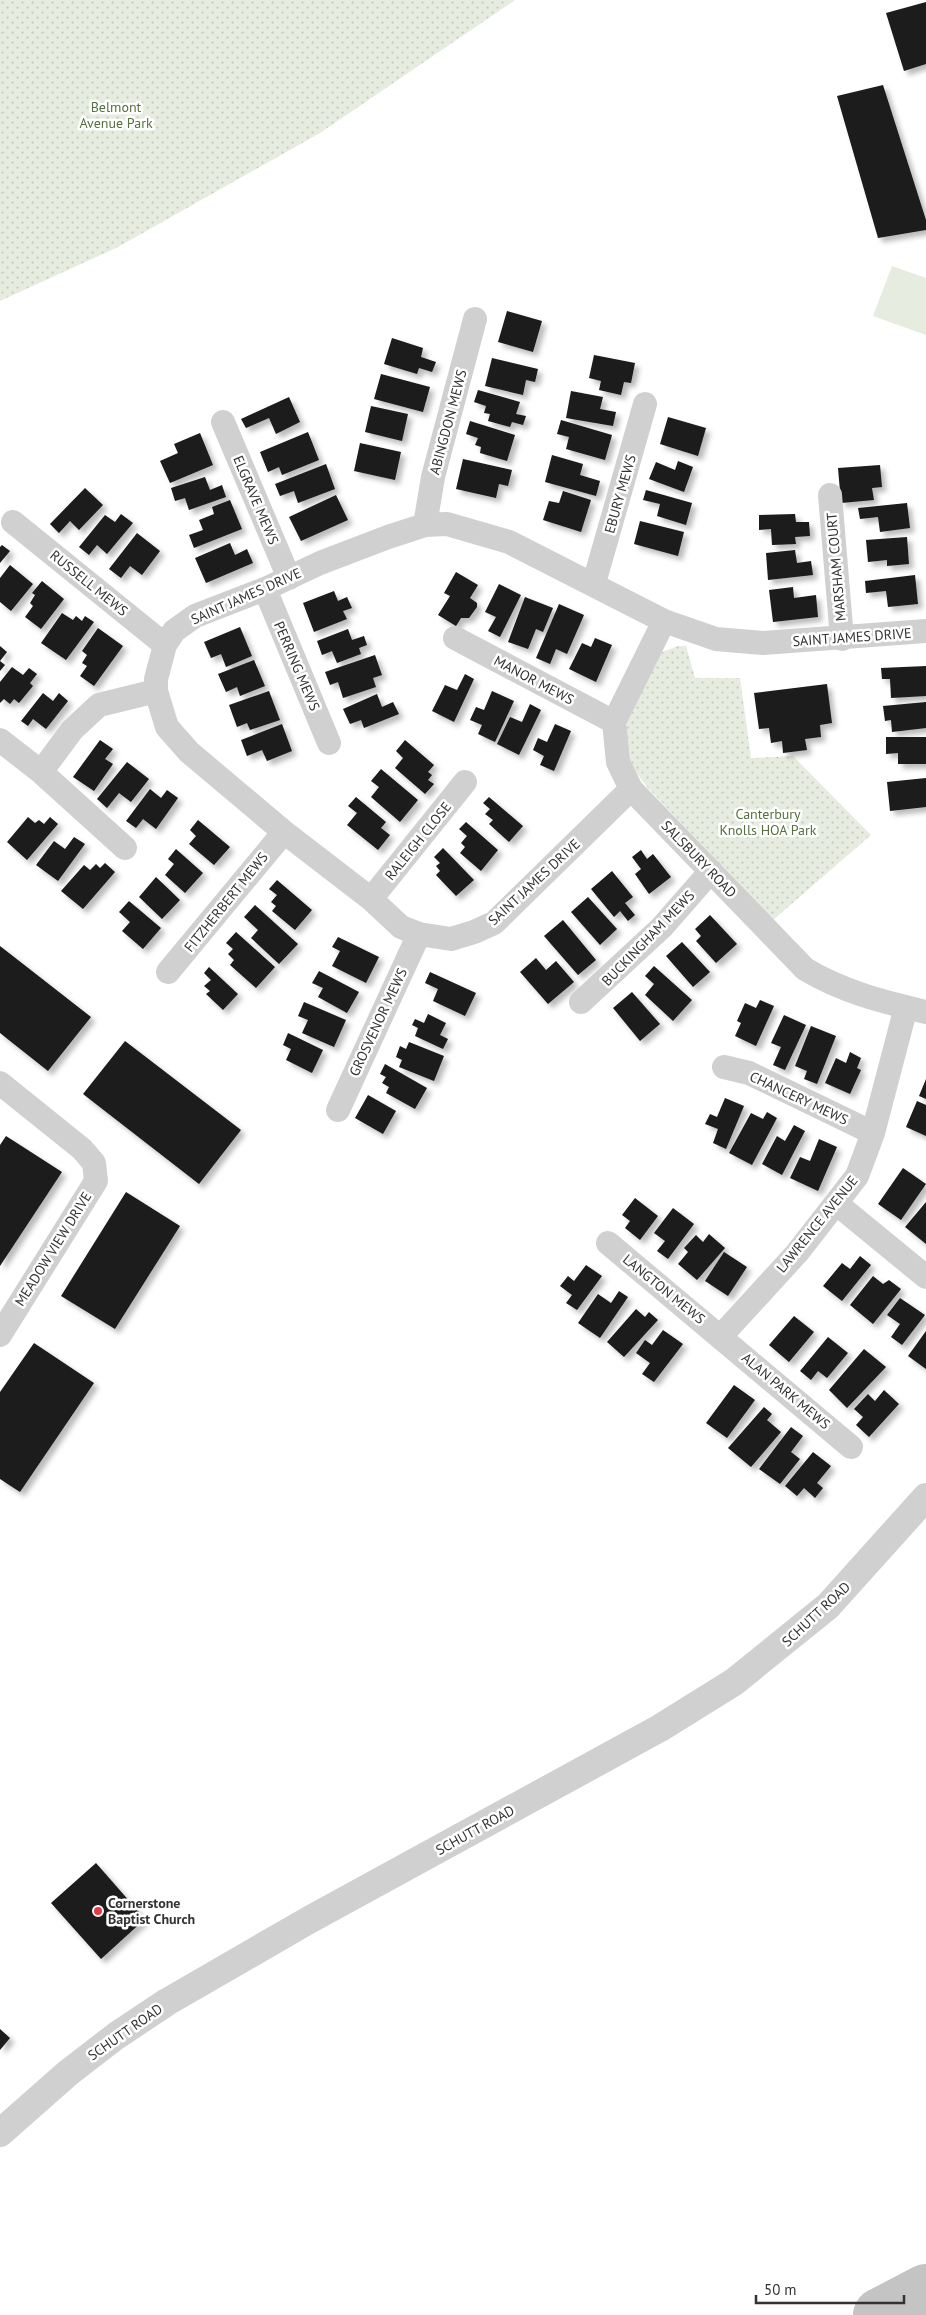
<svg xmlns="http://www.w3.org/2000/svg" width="926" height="2315" font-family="'PT Sans',sans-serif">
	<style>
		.grass { fill: #e6ecdf }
		.park { fill: url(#park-dots) }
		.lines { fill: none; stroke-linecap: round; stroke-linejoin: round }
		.taxiway { stroke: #c4c4c4; stroke-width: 54 }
		.building { fill: #1a1a1a; filter: url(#shadow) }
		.minor { stroke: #d0d0d0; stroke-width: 24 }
		.tertiary { stroke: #d0d0d0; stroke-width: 28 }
		.poi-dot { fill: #e63946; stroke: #fff; stroke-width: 2 }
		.labels { text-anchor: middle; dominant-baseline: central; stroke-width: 5; stroke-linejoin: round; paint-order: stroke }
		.park-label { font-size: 14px; fill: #56703f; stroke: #fff }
		.street-label { font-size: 14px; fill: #333; stroke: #fff }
		.poi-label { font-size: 14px; font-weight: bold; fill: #333; stroke: #fff; text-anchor: start }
	</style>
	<defs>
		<pattern id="park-dots" width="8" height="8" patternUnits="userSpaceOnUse" patternTransform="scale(1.25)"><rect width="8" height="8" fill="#e6ecdf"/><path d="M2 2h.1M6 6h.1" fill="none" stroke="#c6cbc0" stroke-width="1.8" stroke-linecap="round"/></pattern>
		<filter id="shadow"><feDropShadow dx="4.5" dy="4.5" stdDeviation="2.5" flood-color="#0004"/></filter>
	</defs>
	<rect width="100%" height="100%" fill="#fff"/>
	<path class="grass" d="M892,266L926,278V335L873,316Z"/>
	<path class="park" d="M0,0H515L320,133L118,247L0,301Z
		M678,646H686L695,678H740L751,758L793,756L871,835L773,920L647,787L631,765L627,747L626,728L630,707L652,667L662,652Z"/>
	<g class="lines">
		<path class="taxiway" d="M880,2315L926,2291"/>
	</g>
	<path class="building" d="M926,2V64L904,71L886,13Z
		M883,85L926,220V230L878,238L837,96Z
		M507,311L542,321L533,352L498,342Z
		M392,338L423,348L421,357L436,362L432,372L419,368L417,374L384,364Z
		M594,355L635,363L631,383L624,382L621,395L599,390L601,381L589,378Z
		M492,358L538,369L535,382L526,380L523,395L485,386Z
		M381,374L430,387L423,412L374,399Z
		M478,390L520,402L516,414L526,416L523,425L512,422L510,427L488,421L490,414L484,413L486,406L474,402Z
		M571,391L603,397L600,409L616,412L613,426L566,418Z
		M289,397L300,422L276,434L269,418L246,428L241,419Z
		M371,406L408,414L402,441L365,432Z
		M668,417L706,428L698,456L660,444Z
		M561,420L612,435L605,460L566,449L569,437L557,434Z
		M470,421L515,435L507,461L480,453L481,447L475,445L478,438L466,434Z
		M308,432L319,460L282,475L279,467L268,472L260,452Z
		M200,433L213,465L170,483L160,461L178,453L174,444Z
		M360,443L401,452L395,480L354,471Z
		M552,455L583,464L580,475L600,481L596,496L545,482Z
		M463,459L512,470L508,486L499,484L496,498L456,489Z
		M678,461L693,467L684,492L649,479L656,462L675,470Z
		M326,464L335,489L298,503L294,491L280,496L275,484Z
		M880,465L882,487L872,488L874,500L841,503L838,468Z
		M205,477L210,490L222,485L226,497L189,510L185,498L175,501L171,488Z
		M85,488L103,505L79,530L70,521L59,533L50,524Z
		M646,490L692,503L686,525L657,516L660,504L643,500Z
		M563,491L591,500L581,532L543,520L549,501L559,503Z
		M336,495L348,520L301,541L289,517Z
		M230,500L242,529L194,548L189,535L203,530L199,520L214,514L212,507Z
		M907,503L910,528L880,532L878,517L860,519L858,508Z
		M121,514L133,523L107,554L97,545L89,555L79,547L105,515L115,522Z
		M795,514L796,522H809L810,536L795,537L796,544L772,545L771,529L759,530V515Z
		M640,521L684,532L678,556L634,544Z
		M137,533L160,551L142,575L130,566L121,578L109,569Z
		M907,537L909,564L887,566V560L868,562L866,540Z
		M230,543L235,555L247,549L253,563L206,583L195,558Z
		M2,545L10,551L0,563V547Z
		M795,550L797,563L811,561L813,575L768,580L766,553Z
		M10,565L33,584L11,611L0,602V578Z
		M456,572L478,585L470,598L477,603V607L469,618H461L456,626L438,615L450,596L444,593Z
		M915,575L918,604L888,607L886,591L866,593L865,581Z
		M42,581L64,599L41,629L25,617L33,606L30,603L35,595L32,593Z
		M499,584L521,595L500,637L488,631L496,617L485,612Z
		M793,587L794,598L816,595L818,617L773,622L769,590Z
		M334,591L338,601L347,597L352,608L343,611L347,619L314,632L303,603Z
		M525,597L553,608L543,632L536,629L528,649L508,642Z
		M559,604L584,615L567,654L556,649L550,664L536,658Z
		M62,613L73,620L76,616L82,621L85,616L94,622L66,660L41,643Z
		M240,627L252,656L226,667L221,654L211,658L204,642Z
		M98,628L123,646L94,686L80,676L87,666L82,663L87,655L82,651Z
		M348,629L352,640L364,636L367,645L359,648L361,654L337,663L332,651L322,655L317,641Z
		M595,638L612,645L596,682L569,669L582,643L591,647Z
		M0,646L7,652L0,661L5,665L0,671Z
		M375,655L382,675L373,678L376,687L343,698L338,682L330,685L325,672Z
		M254,660L265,686L240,696L237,687L226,692L218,674Z
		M926,666V696L891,698L890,679H882L881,668Z
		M12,667L23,675L29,668L37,674L30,683L33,686L19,703L14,699L10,704L4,699L0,703V682Z
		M465,674L474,679L454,722L432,711L445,685L457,690Z
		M827,684L832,723L820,725L821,737L805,739L807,750L783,753L782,741L771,743L769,728L759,729L754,693Z
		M269,691L280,720L250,730L247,723L237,727L229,705Z
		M492,691L514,701L495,742L478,734L482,725L470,720L476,707L484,710Z
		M43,693L53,701L59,693L68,701L46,729L33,719L28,726L21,721Z
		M377,694L382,707L393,702L399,714L364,728L361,720L350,724L343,709Z
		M926,702V728L892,732L891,720L885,721L883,706Z
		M530,704L541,710L519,755L497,744L510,717L522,722Z
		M282,724L292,751L267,761L262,750L247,756L241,740Z
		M555,724L571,731L554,771L540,765L544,756L533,750L538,738L547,742Z
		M886,737H926V764H898V753L886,754Z
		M100,740L113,749L105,759L113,764L94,791L73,777Z
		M405,740L434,765L428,772L432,775L428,780L434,784L425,794L395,768L403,758L396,751Z
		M127,762L149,779L131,802L119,793L107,808L97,799Z
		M381,769L418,800L400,822L371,797L379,787L371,781Z
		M926,778V807L890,811L887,782Z
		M150,789L161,798L167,790L178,798L156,829L143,819L136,828L126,821Z
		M356,797L386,822L381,828L390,835L378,850L347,825L357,813L348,806Z
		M489,797L523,826L509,842L489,824L493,820L485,814L490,809L483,803Z
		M28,817L35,823L39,820L44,824L50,817L58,824L27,860L7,842Z
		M198,820L230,847L214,865L189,844L196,836L190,830Z
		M466,822L498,850L481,871L460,853L465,847L461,843L467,836L459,829Z
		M74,837L85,844L58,881L36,865L54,841L65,849Z
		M443,848L474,880L456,896L436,875L440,871L436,866L440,863L434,857Z
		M176,849L203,873L185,893L165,875L174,864L168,859Z
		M641,850L647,859L653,854L671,877L649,894L635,874L641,869L632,857Z
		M105,863L115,872L83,909L61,891L84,865L90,870L96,864L100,868Z
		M612,871L633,897L625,903L635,915L628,921L620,911L614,917L591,889Z
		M156,877L180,900L162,919L139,897Z
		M277,880L312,910L295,930L272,911L276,906L271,902L277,895L269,889Z
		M588,897L617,929L600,945L571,912Z
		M129,901L161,928L143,949L122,931L130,922L119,912Z
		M255,905L298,944L279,964L251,938L258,930L244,917Z
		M710,915L737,944L716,963L696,941L701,936L695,929Z
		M563,920L596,960L578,975L544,936Z
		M236,932L275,967L256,988L230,965L234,960L228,954L233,949L226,943Z
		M338,937L379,957L366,983L332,966L340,951L332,947Z
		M682,942L710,972L693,987L666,956Z
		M0,946L91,1017L48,1071L0,1033Z
		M536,958L546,970L556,961L574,982L548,1004L520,972Z
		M654,966L692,1000L673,1021L645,995L654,984L645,976Z
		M209,967L238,994L223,1010L206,994L210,991L204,986L211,980L204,973Z
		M319,971L359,992L347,1013L318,997L323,988L312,983Z
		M430,972L476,993L465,1016L433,1001L438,989L425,983Z
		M632,992L660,1024L640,1041L613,1008Z
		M760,1000L774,1006L756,1046L735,1036L741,1023L737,1021L745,1003L756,1008Z
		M304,1002L346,1020L334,1047L302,1033L308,1020L298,1016Z
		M428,1014L446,1023L440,1035L448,1039L443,1049L415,1036L418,1028L412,1025L415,1019L424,1023Z
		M784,1015L806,1025L785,1070L773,1065L781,1047L771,1043Z
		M811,1026L836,1036L817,1084L804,1079L807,1071L795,1066Z
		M288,1033L323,1050L312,1073L286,1060L291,1049L283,1045Z
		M125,1041L241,1130L199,1184L83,1094Z
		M409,1042L444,1056L434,1081L399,1067L402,1060L396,1057L400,1046L406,1049Z
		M850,1052L861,1058L857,1068L861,1070L850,1094L825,1083L836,1058L846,1063Z
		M385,1064L427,1088L415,1109L386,1093L389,1087L382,1083L386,1077L380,1074Z
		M926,1079V1099L919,1096Z
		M368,1095L396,1111L383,1134L355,1118Z
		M725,1098L744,1106L726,1149L713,1143L718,1129L705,1124L710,1114L717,1117Z
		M917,1101L926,1105V1136L906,1127Z
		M767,1112L777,1118L752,1165L729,1153L751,1113L763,1119Z
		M794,1125L805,1131L782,1175L762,1164L777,1136L785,1141Z
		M6,1136L62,1172L0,1266V1145Z
		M819,1139L837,1147L818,1191L790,1178L800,1157L810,1161Z
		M903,1168L926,1184L901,1220L878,1204Z
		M126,1192L180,1226L115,1329L61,1296Z
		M635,1198L658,1216L640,1240L625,1228L630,1221L622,1215Z
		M926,1202V1244L905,1227Z
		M673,1208L694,1224L668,1259L657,1251L665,1241L654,1233Z
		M709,1234L725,1248L697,1280L678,1264L688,1252L684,1248L696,1235L703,1242Z
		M724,1252L747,1267L728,1296L705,1281Z
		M860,1256L871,1265L842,1301L823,1286L842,1263L850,1269Z
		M586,1265L602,1276L577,1310L566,1303L572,1295L560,1286L568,1276L574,1281Z
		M873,1276L883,1284L889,1280L901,1289L873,1324L850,1305Z
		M619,1291L628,1297L600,1338L578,1323L598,1294L611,1303Z
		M900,1298L925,1315L902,1345L891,1337L900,1324L887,1315Z
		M636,1309L645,1317L649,1312L658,1320L624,1357L607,1342Z
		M794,1316L814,1332L789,1362L769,1345Z
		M663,1330L683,1344L654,1382L642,1374L650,1363L636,1353L645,1340L652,1345Z
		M926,1331V1369L908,1356Z
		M828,1337L848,1353L827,1378L818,1371L811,1380L800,1371Z
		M34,1343L94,1383L20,1492L0,1479V1392Z
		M864,1349L886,1367L847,1408L829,1390Z
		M734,1385L755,1400L727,1438L706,1423Z
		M884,1390L899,1404L869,1437L856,1425L863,1417L854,1409L868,1394L875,1401Z
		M764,1407L772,1414L767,1420L781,1432L751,1467L728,1448Z
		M791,1427L803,1436L791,1452L800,1459L780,1484L759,1469Z
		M813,1452L831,1466L817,1483L823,1488L815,1498L804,1488L797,1496L785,1486Z
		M96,1863L145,1919L101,1959L51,1903Z
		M0,2029L10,2038L0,2050Z"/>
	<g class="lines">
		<path class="minor" d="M223,422L289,578
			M830,495L842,639
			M13,522L165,645
			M425,525L433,477L475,319
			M594,583L645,404
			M265,589L329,743
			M664,621L614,722L618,762L631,789L805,969C843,992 884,1002 926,1012
			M455,638L614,722
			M0,740L41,772L125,848
			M41,772L72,730L99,705L156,691
			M631,789L494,923L474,932L451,939L419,934L401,927L371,899L284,832L189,752L167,727L156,691V679L165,645L174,631L195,616L265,589L320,563L388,537L425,525L447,524L509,542L664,621L716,639L763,643L926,631
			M371,899L465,782
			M168,972L284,832
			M581,1002L662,927L711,871
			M724,1067L749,1073L873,1133
			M0,1083L82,1149L94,1163L96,1181L0,1335
			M338,1110L419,934
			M837,1204L926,1277
			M608,1243L851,1447
			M721,1336L797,1253L857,1176L873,1133L906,1007"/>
		<path class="tertiary" d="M0,2133L68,2073L116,2036L167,2002L309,1920L660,1728L734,1682L828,1606L926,1497"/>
	</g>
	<circle class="poi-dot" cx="98" cy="1911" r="5"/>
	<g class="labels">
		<g class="park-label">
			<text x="116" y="107">Belmont<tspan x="116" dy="16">Avenue Park</tspan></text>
			<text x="768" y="814">Canterbury<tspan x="768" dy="16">Knolls HOA Park</tspan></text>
		</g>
		<g class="street-label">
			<text transform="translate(448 422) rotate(-75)">ABINGDON MEWS</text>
			<text transform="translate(620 494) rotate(-74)">EBURY MEWS</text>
			<text transform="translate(256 500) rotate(67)">ELGRAVE MEWS</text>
			<text transform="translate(836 567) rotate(-95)">MARSHAM COURT</text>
			<text transform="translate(89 583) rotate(39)">RUSSELL MEWS</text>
			<text transform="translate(246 596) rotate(-24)">SAINT JAMES DRIVE</text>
			<text transform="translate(852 637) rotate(-4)">SAINT JAMES DRIVE</text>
			<text transform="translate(297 666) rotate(67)">PERRING MEWS</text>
			<text transform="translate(534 680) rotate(28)">MANOR MEWS</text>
			<text transform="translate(418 841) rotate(-51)">RALEIGH CLOSE</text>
			<text transform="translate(699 859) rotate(46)">SALSBURY ROAD</text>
			<text transform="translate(534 882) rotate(-43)">SAINT JAMES DRIVE</text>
			<text transform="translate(226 902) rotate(-51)">FITZHERBERT MEWS</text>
			<text transform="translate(648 938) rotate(-46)">BUCKINGHAM MEWS</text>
			<text transform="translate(378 1022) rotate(-65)">GROSVENOR MEWS</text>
			<text transform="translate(799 1098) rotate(25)">CHANCERY MEWS</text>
			<text transform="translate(817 1224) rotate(-51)">LAWRENCE AVENUE</text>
			<text transform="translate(53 1249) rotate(-58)">MEADOW VIEW DRIVE</text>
			<text transform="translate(664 1289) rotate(39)">LANGTON MEWS</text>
			<text transform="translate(786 1391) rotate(40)">ALAN PARK MEWS</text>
			<text transform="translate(816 1614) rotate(-43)">SCHUTT ROAD</text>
			<text transform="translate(475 1830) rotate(-29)">SCHUTT ROAD</text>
			<text transform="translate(125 2032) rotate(-35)">SCHUTT ROAD</text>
		</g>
		<g class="poi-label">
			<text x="108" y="1903">Cornerstone<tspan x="108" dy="16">Baptist Church</tspan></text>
		</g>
	</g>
	<path d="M756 2295v8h148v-8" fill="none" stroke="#333333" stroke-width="2.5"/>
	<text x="764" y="2295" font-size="15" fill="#333333" stroke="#ffffff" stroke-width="4" paint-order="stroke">50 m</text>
</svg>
